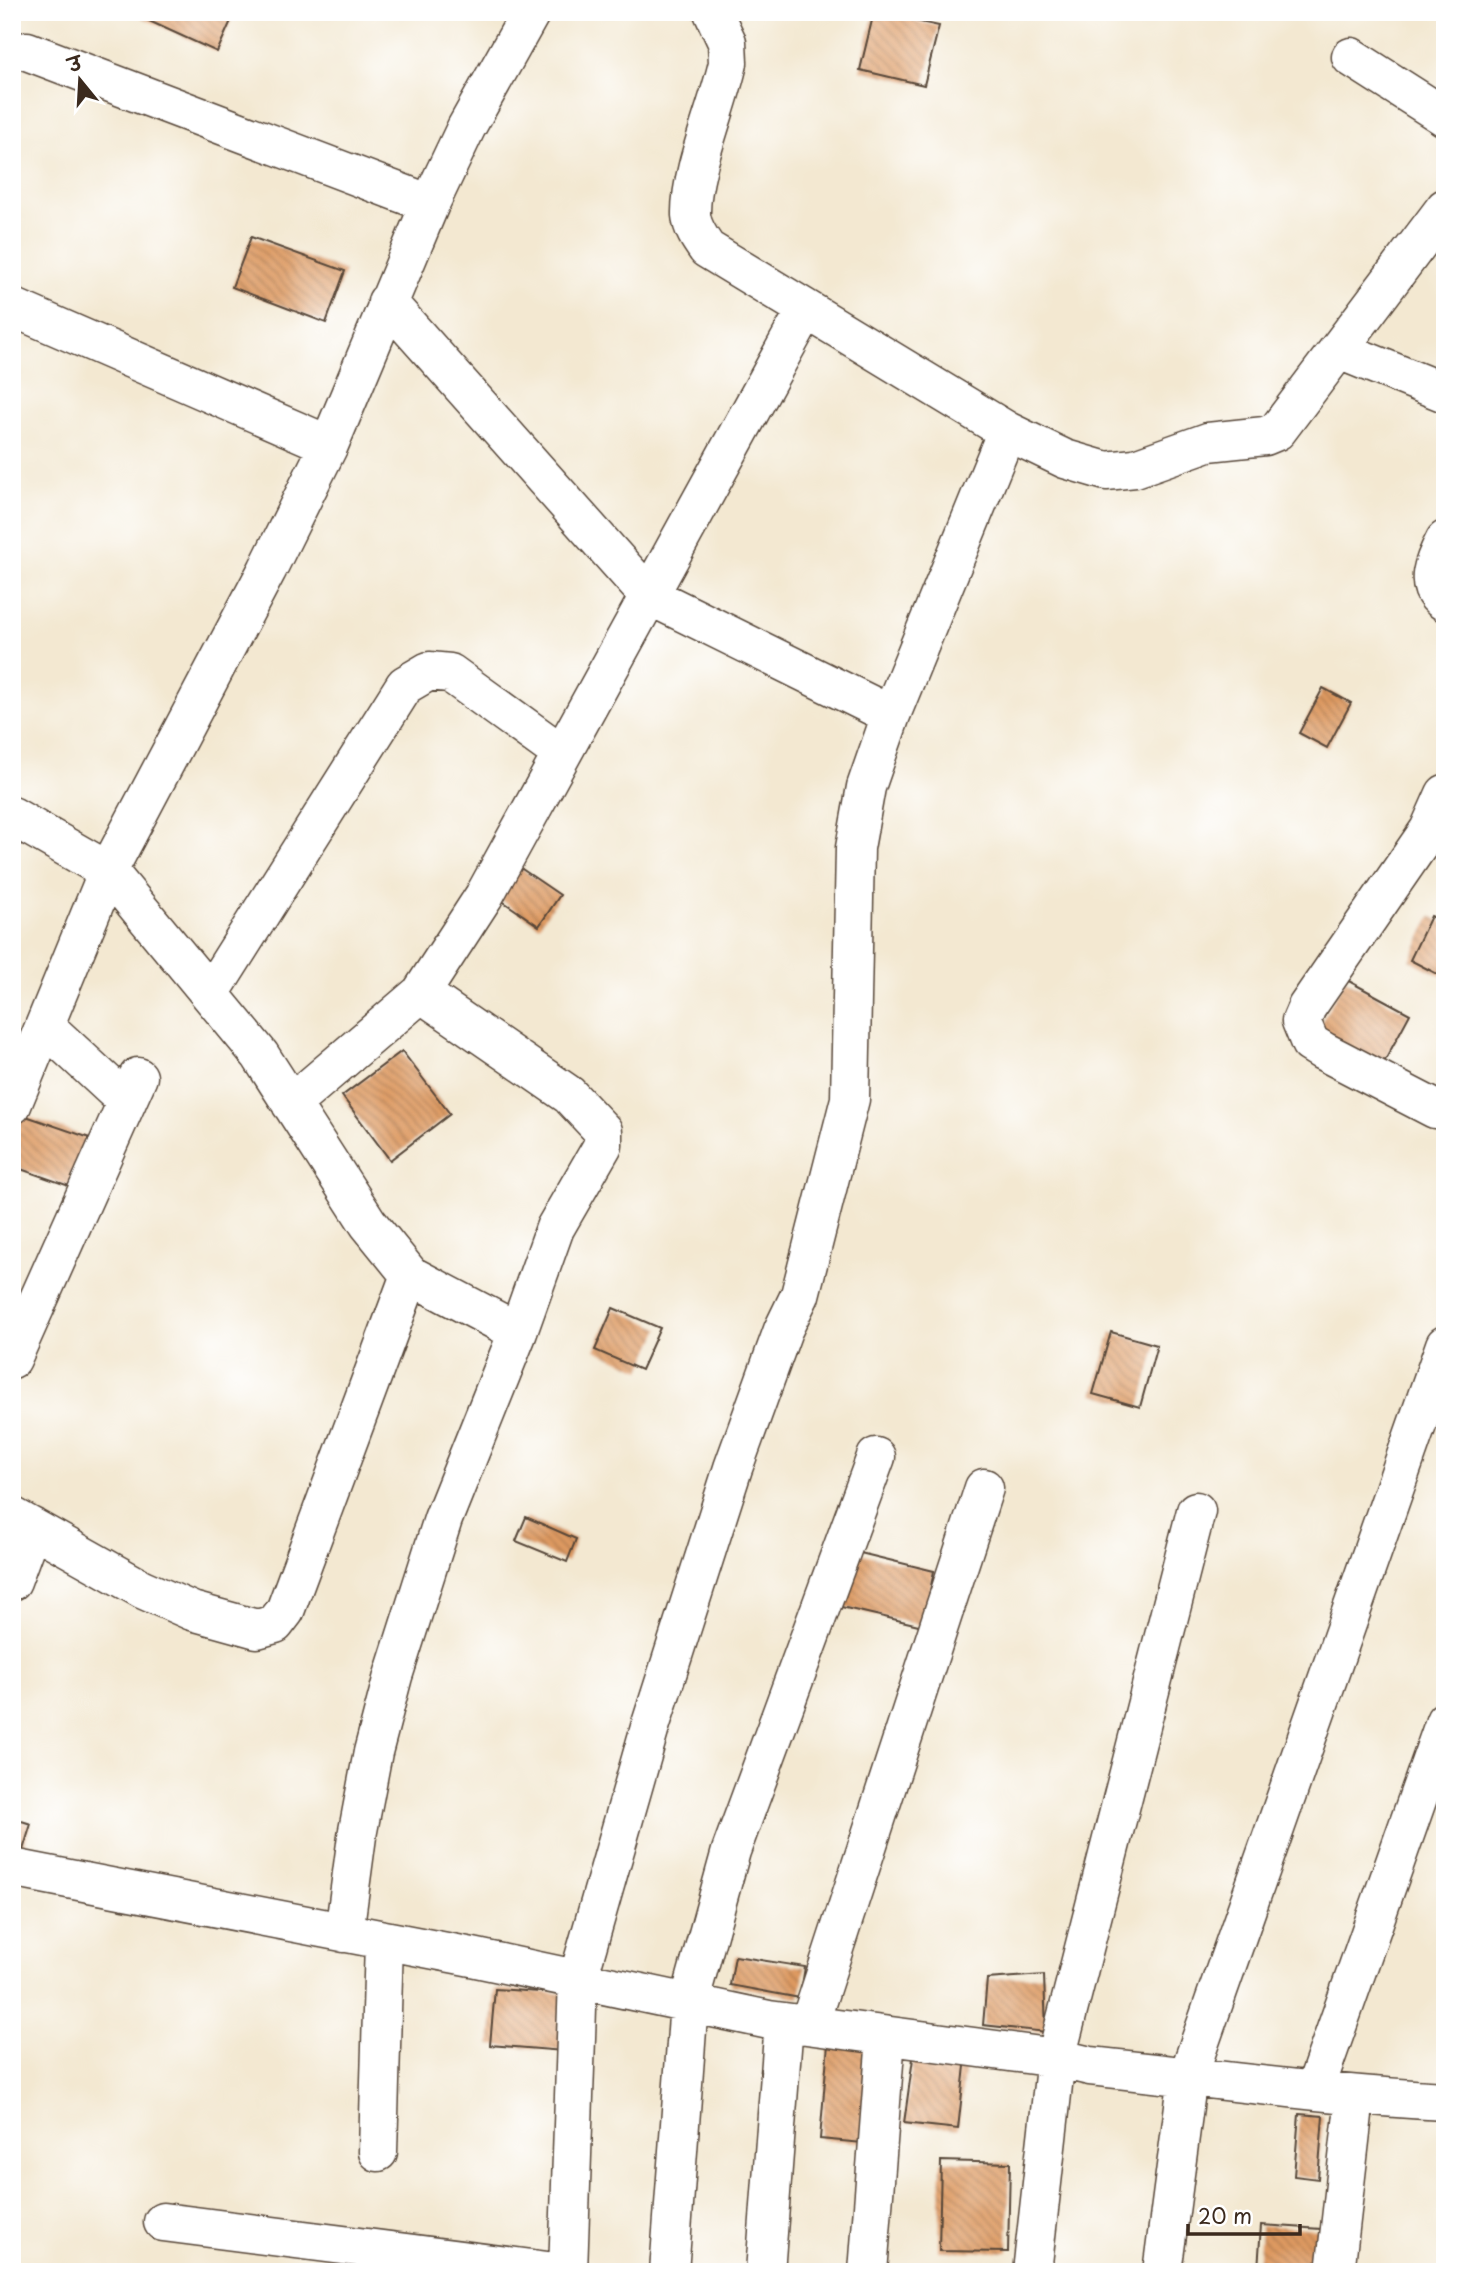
<svg xmlns="http://www.w3.org/2000/svg" width="1457" height="2284" font-family="'Playpen Sans','Playpen Sans Deva',sans-serif">
	<style>
		.building { fill: url(#building-back-hatch) }
		.lines { fill: none; stroke-linecap: round; stroke-linejoin: round }
		.minor-casing { stroke: #574639; stroke-width: 41 }
		.minor { stroke: #fff; stroke-width: 38 }
	</style>
	<defs>
		<pattern id="building-back-hatch" width="6" height="6" patternUnits="userSpaceOnUse" patternTransform="scale(1.75)"><rect width="6" height="6" fill="#dd9961"/><path d="M-1 5l2 2M0 0l6 6M5-1l2 2" fill="none" stroke="#b47d4f"/></pattern>
	</defs>
	<rect width="100%" height="100%" fill="#fff"/>
	<filter id="ink" filterUnits="userSpaceOnUse"><feTurbulence type="fractalNoise" baseFrequency=".0143" numOctaves="2"/><feDisplacementMap in="SourceGraphic" scale="14" xChannelSelector="R" yChannelSelector="G"/><feConvolveMatrix kernelMatrix="1 2 1 2 8 2 1 2 1" color-interpolation-filters="sRGB"/></filter>
	<filter id="wash" filterUnits="userSpaceOnUse"><feTurbulence type="fractalNoise" baseFrequency=".00686" numOctaves="4" result="noise"/><feDisplacementMap in="SourceGraphic" scale="28" xChannelSelector="R" yChannelSelector="G"/><feGaussianBlur stdDeviation="1.57" result="paint"/><feColorMatrix in="noise" values="0 0 0 0 0 0 0 0 0 0 0 0 0 0 0 0 0 1.4 0 .05"/><feComposite in="paint" operator="in"/></filter>
	<g filter="url(#wash)">
		<rect width="100%" height="100%" fill="#f3e8d1"/>
		<g id="blocks">
			<path class="building" d="M138,12H235L217,52L136,15Z
				M874,12L939,26L924,85L860,70Z
				M251,237L345,271L326,323L232,287Z
				M1323,688L1351,703L1327,748L1299,733Z
				M516,865L560,895L539,926L495,896Z
				M1431,916L1445,923V978L1410,960Z
				M1345,979L1410,1014L1381,1068L1315,1033Z
				M402,1051L450,1114L390,1160L342,1096Z
				M20,1114L90,1138L72,1187L12,1166V1135Z
				M613,1308L660,1328L641,1370L595,1350Z
				M1111,1332L1157,1345L1140,1407L1093,1394Z
				M526,1517L576,1539L567,1562L516,1541Z
				M848,1550L934,1571L923,1626L837,1606Z
				M12,1818L31,1824L19,1863L12,1861Z
				M735,1956L805,1967L800,1998L730,1985Z
				M1044,1975L1046,2032L983,2025L987,1979Z
				M495,1989L568,1994L563,2051L490,2045Z
				M829,2032L882,2037L874,2144L820,2139Z
				M914,2051L966,2057L958,2129L904,2123Z
				M1299,2114L1323,2116L1318,2179L1294,2176Z
				M941,2161L1010,2163L1008,2252L939,2251Z
				M1261,2225L1321,2229L1317,2272L1258,2269Z"/>
		</g>
	</g>
	<g filter="url(#ink)">
		<use href="#blocks" fill-opacity="0" stroke="#574639" stroke-width="2"/>
		<g class="lines">
			<defs>
				<path id="minor" d="M713,12L727,42L728,63C718,109 690,171 691,215C692,228 700,239 707,249L1007,431L1065,459L1106,471L1135,468L1208,442L1265,436L1277,431L1445,208
					M27,51L430,204
					M1351,57L1445,117
					M387,302L648,595L891,715
					M12,307L329,445
					M1339,350L1445,393
					M1445,540C1435,559 1421,587 1445,602
					M12,816L108,871L260,1055L368,1223L410,1275L518,1332
					M211,992L405,685L429,671L450,673L562,754
					M46,1027L127,1102
					M291,1104L421,993L484,896L806,310
					M12,1105L108,871L267,570L329,445L430,204L466,128L531,12
					M1435,1109L1323,1051L1310,1043L1301,1021L1307,1007L1429,830L1445,794
					M12,1359L138,1077
					M12,1516L142,1589L192,1611L257,1629L275,1624L285,1611L410,1275
					M12,1581L32,1527
					M12,1868L472,1957L769,2020L1056,2058L1090,2066C1208,2078 1326,2095 1445,2101
					M344,1933L357,1836L373,1752L393,1676L443,1519L518,1332L555,1228L603,1145V1131L569,1095L421,993
					M809,2025L984,1488
					M1315,2089L1445,1721
					M378,2152L384,1941
					M163,2222L555,2272
					M568,2272L578,1979L651,1724L733,1468L783,1330L800,1295L850,1099L855,848L866,787L891,715L1007,431
					M669,2272L689,2003L731,1851L876,1457
					M765,2272L784,2022
					M868,2272L886,2037
					M1032,2272L1056,2058L1196,1511
					M1162,2272L1188,2076L1445,1345
					M1335,2272L1355,2097"/>
			</defs>
			<use href="#minor" class="minor-casing"/>
			<use href="#minor" class="minor"/>
		</g>
	</g>
	<rect width="1457" height="2284" fill="none" stroke="#fff" stroke-width="42"/>
	<g transform="translate(80 80) rotate(342)" stroke="#ffffff" stroke-width="5" paint-order="stroke">
	<path d="M0-5L12 26L0 18L-12 26Z" fill="#3b2a1e"/>
	<text y="-10" font-size="19" font-weight="bold" text-anchor="middle" fill="#3b2a1e">उ</text>
	</g>
	<path d="M1188 2224v10h112v-10" fill="none" stroke="#3b2a1e" stroke-width="3.5"/>
	<text x="1198" y="2224" font-size="21" fill="#3b2a1e" stroke="#ffffff" stroke-width="5" paint-order="stroke">20 m</text>
</svg>
